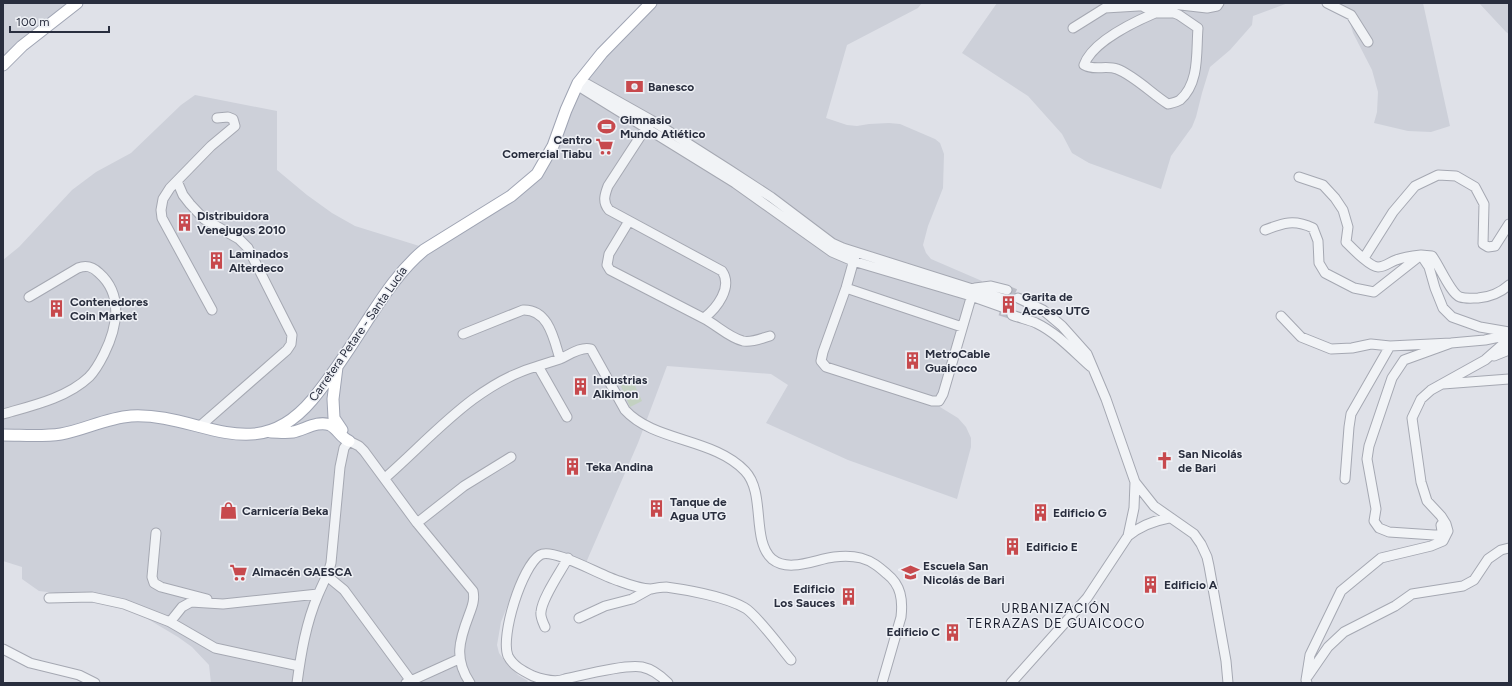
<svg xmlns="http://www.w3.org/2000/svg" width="1512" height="686" font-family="Figtree,sans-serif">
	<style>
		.built { fill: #cdd0d9 }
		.green { fill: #c3d1c1 }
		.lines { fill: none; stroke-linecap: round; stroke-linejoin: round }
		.minor-tunnel { stroke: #bbbdc6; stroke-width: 9; stroke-dasharray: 9 4.5; stroke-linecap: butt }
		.minor-casing { stroke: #a5a8b2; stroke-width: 11 }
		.major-casing { stroke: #9fa4b3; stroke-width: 13 }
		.minor { stroke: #f1f3f6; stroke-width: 9 }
		.major { stroke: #fff; stroke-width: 11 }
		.labels { text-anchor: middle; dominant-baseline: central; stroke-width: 3; stroke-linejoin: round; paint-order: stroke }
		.poi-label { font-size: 12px; font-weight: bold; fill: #292e3e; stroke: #eef0f5; text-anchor: start }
		.street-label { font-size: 12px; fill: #292e3e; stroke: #eef0f5 }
		.neighbourhood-label { font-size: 13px; letter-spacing: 1px; fill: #1b1f2f; stroke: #eef0f5 }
	</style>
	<rect width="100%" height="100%" fill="#dfe1e8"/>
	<path class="built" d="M3,3H68L38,25L17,42L3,58Z
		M655,3H922L918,8L847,45L826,118L847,125L857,126L869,124L889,123L900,124L935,139L940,143L944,154L943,188L928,226L923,245L926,253L931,259L982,281L940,407L958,418L966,427L971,438V447L957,499L848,460L766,423L788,385L771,374L667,366L638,443L585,565L558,550L550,549L539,551L516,584L501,622L497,645L499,653L504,660L518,675L528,681L526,683H211L209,665L192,647L178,637L136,612L90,597L39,591L22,579V567L3,561V260L19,247L72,190L96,172L131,153L181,105L195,95L277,111V170L307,195L332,213L355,226L429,249L523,189L584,80Z
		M997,3H1288L1253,16L1252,25L1230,50L1210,67L1202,93L1196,117L1192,127L1171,156L1161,189L1089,163L1072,153L1062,134L1028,96L962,53Z
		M1333,3H1423L1450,126L1431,132L1408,131L1374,123L1377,112L1378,92L1372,70L1353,33L1347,12Z
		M1479,3H1509V34L1506,32Z"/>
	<path class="green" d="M632,379L642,401L630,407L620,384Z"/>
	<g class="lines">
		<path class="minor-tunnel" d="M1007,290L1019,295
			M1004,299L1016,303
			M1000,311L1012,315"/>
		<defs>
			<path id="minor" d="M1327,3L1351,15L1368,42
				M1144,7L1155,13H1174L1179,15L1198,28C1196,51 1200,83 1180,100C1177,102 1172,103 1168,104C1152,94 1135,76 1117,69C1106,65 1094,71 1084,65C1092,42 1134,22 1155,13
				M1073,28L1105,8L1172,4L1207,8L1217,6L1219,3
				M578,83L583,89L735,183L832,252L853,261L971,296L1002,307
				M578,83L587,84L651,120L728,169L771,197L832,243L843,248L1004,299
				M649,123L608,186C605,194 602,202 609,210L722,271C733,287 717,308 704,318
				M1299,177L1323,185L1335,198L1343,210L1348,227L1346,242C1352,248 1370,267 1378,267C1385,267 1390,262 1396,260C1404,257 1412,256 1421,255L1429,267L1435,288L1443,308L1452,317L1480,327L1509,332
				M177,181L183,195L190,204L204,219L239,239L248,248L292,335L291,344L287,350L199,427
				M629,221L609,254L607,265L610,270C641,286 672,302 703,318C717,325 728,337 743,341C752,343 762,338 770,336
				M1265,230C1283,223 1294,219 1313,228L1318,241L1319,263L1325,273L1354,288L1374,292L1421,255L1432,256C1439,265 1451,294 1460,297C1466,299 1472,298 1478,298C1490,297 1500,293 1509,285
				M855,256L846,288L823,352L821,361L826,367L932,401H939L943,394L973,291
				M1364,258L1393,212L1415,186L1438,175L1456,176L1475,187L1484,204L1483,244L1488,247L1495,246L1509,224
				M846,288L962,327
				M975,288L991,286L1007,290
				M1018,298L1043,310L1062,326L1087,354L1106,399L1135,482L1154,506L1194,534L1201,544L1207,557L1209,566L1226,661L1228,683
				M212,310L162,218L161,210L163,199L170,188L211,146L235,126L233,119L228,117L217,118
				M1012,315C1020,318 1029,320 1036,323C1057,333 1074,352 1091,367
				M1281,316L1301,337L1331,349L1352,348L1371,344L1390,346L1451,343L1485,340L1509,335
				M463,334L523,310C549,309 554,340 560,359L538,366
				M1494,356L1509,350
				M560,359C569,355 581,346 591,349L625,410C654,442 714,438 745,471C766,493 751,540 772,559C789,573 816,559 834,557C843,556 853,556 861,558C872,561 879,567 887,574C901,585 903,600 901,617L882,683
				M1443,384L1509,379
				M3,414C31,406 67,398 89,377C95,371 100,362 104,354C117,328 124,295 99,273C92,266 86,265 78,268L29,297
				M385,478C432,437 476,383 538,366L567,417
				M1345,479L1349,427L1351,414L1390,346
				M417,523L464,486L511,457
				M1441,525L1442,531L1440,535H1434L1389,532L1379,528L1374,521L1376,509L1367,459L1369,446L1392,378L1404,360L1451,343
				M156,533L152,577L154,583L161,587L207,599
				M1128,536L1134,508L1135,482
				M327,576L344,590L411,681
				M49,598L92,597L124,604L170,622L215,648L299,666
				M579,618L605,606L632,599L650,589
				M170,622L182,607L191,602L223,604L318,594
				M545,627C543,622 540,617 541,612C542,598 561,571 568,558
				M3,649L30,663L79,675L95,683
				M1308,676L1328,647L1344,632L1395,606L1412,594L1463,586L1474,580L1488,559L1501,550L1509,548
				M297,683C301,653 306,623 318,595C323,583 328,575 331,563L340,467L344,448L349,441L359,446L364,451L417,523L473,591C475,600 472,607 469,615C459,641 454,659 470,683
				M406,683L459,659
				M668,683C661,676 652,669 642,667C625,664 584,675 565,679C555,683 544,680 533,676C523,671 513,666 508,656C500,636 522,566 540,555C553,547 603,577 619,581C627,584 643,589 651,589C656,588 661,587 666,587C688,590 726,597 745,608C756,614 781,648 791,660
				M1011,683L1087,598L1128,536C1140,526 1153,521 1169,518
				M1307,683L1306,680L1310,655L1341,591L1381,558L1431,546L1443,541L1448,531L1446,524L1441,516L1427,501L1421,482L1412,418L1421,399L1431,390L1485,360L1509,339"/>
			<path id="major" d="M3,65L22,46L77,3
				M337,367L333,399L334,418L342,430
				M271,432C278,432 285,433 293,432C304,430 318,420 330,425C338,429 340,437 349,441
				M3,435C22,435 42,437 61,434C84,430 106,418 131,416C199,412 254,469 312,400C332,376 350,348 367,321C384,295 400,270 424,250L511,196L537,174L553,146L566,110L578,83L602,53L651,3"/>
		</defs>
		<use href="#minor" class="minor-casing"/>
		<use href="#major" class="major-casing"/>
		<use href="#minor" class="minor"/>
		<use href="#major" class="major"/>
	</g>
	<defs>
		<symbol id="bank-bare" viewBox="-9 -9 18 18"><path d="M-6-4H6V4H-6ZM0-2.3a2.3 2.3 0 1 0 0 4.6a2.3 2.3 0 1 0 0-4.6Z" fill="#c7494d" stroke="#eef0f5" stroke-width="2.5" paint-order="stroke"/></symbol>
		<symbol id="stadium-bare" viewBox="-9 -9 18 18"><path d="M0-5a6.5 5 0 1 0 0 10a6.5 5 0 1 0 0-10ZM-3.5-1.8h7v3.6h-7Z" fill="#c7494d" stroke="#eef0f5" stroke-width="2.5" paint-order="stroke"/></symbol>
		<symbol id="supermarket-bare" viewBox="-9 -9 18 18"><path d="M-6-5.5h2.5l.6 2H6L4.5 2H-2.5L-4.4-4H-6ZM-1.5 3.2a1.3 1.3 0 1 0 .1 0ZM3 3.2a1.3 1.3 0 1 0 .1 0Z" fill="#c7494d" stroke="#eef0f5" stroke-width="2.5" paint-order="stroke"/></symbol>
		<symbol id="building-bare" viewBox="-9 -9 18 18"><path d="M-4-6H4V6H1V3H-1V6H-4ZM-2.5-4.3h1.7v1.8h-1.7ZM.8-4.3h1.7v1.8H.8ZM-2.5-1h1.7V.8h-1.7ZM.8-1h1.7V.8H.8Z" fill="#c7494d" stroke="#eef0f5" stroke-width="2.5" paint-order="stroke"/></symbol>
		<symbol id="church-bare" viewBox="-9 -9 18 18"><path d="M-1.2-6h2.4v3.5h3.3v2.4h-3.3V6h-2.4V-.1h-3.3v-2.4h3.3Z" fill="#c7494d" stroke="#eef0f5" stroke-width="2.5" paint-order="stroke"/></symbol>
		<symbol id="shop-bare" viewBox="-9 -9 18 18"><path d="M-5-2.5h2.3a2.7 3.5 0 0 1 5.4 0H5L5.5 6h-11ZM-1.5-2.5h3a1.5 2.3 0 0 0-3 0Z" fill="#c7494d" stroke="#eef0f5" stroke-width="2.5" paint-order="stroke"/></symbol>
		<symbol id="school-bare" viewBox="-9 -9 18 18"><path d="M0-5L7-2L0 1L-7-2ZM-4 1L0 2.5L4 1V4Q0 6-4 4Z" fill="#c7494d" stroke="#eef0f5" stroke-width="2.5" paint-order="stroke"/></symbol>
	</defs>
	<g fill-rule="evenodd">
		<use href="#bank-bare" x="622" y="74" width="25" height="25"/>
		<use href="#stadium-bare" x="594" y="114" width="25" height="25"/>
		<use href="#supermarket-bare" x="592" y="134" width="25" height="25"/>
		<use href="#building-bare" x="172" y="210" width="25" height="25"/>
		<use href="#building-bare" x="204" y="248" width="25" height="25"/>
		<use href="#building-bare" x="996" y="292" width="25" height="25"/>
		<use href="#building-bare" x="44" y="296" width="25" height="25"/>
		<use href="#building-bare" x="900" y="348" width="25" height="25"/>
		<use href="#building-bare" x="568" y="374" width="25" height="25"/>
		<use href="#church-bare" x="1152" y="448" width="25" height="25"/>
		<use href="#building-bare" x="560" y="454" width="25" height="25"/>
		<use href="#building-bare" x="644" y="496" width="25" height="25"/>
		<use href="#shop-bare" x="216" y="498" width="25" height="25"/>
		<use href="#building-bare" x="1028" y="500" width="25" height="25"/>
		<use href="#building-bare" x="1000" y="534" width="25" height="25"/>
		<use href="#supermarket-bare" x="226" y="560" width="25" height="25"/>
		<use href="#school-bare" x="898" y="560" width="25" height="25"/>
		<use href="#building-bare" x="1138" y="572" width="25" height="25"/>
		<use href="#building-bare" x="836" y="584" width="25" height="25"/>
		<use href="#building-bare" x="940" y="620" width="25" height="25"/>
	</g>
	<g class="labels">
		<g class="poi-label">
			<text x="648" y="87">Banesco</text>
			<text x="620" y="120">Gimnasio<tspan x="620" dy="14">Mundo Atlético</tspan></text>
			<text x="592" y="140" text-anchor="end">Centro<tspan x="592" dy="14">Comercial Tiabu</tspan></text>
			<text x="197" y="216">Distribuidora<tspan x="197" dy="14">Venejugos 2010</tspan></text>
			<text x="229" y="254">Laminados<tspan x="229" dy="14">Alterdeco</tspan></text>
			<text x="1022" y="297">Garita de<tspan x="1022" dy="14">Acceso UTG</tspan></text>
			<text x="70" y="302">Contenedores<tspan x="70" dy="14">Coin Market</tspan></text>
			<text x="925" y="354">MetroCable<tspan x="925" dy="14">Guaicoco</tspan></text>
			<text x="593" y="380">Industrias<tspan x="593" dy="14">Alkimon</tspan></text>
			<text x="1178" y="454">San Nicolás<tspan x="1178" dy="14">de Bari</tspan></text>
			<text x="586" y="467">Teka Andina</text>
			<text x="670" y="502">Tanque de<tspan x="670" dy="14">Agua UTG</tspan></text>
			<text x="242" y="511">Carnicería Beka</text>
			<text x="1053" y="513">Edificio G</text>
			<text x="1026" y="547">Edificio E</text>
			<text x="923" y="566">Escuela San<tspan x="923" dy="14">Nicolás de Bari</tspan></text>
			<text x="252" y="572">Almacén GAESCA</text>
			<text x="1164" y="585">Edificio A</text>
			<text x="835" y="589" text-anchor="end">Edificio<tspan x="835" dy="14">Los Sauces</tspan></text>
			<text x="940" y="632" text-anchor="end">Edificio C</text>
		</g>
		<g class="street-label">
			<text transform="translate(358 334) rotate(-55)">Carretera Petare - Santa Lucía</text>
		</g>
		<g class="neighbourhood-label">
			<text x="1056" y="608">URBANIZACIÓN<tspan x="1056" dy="15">TERRAZAS DE GUAICOCO</tspan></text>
		</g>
	</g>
	<rect width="1512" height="686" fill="none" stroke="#292e3e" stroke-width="8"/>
	<path d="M10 26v6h99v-6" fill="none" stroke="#292e3e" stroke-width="2"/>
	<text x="16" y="26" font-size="12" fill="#292e3e" stroke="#eef0f5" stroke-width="3" paint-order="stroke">100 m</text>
</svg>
